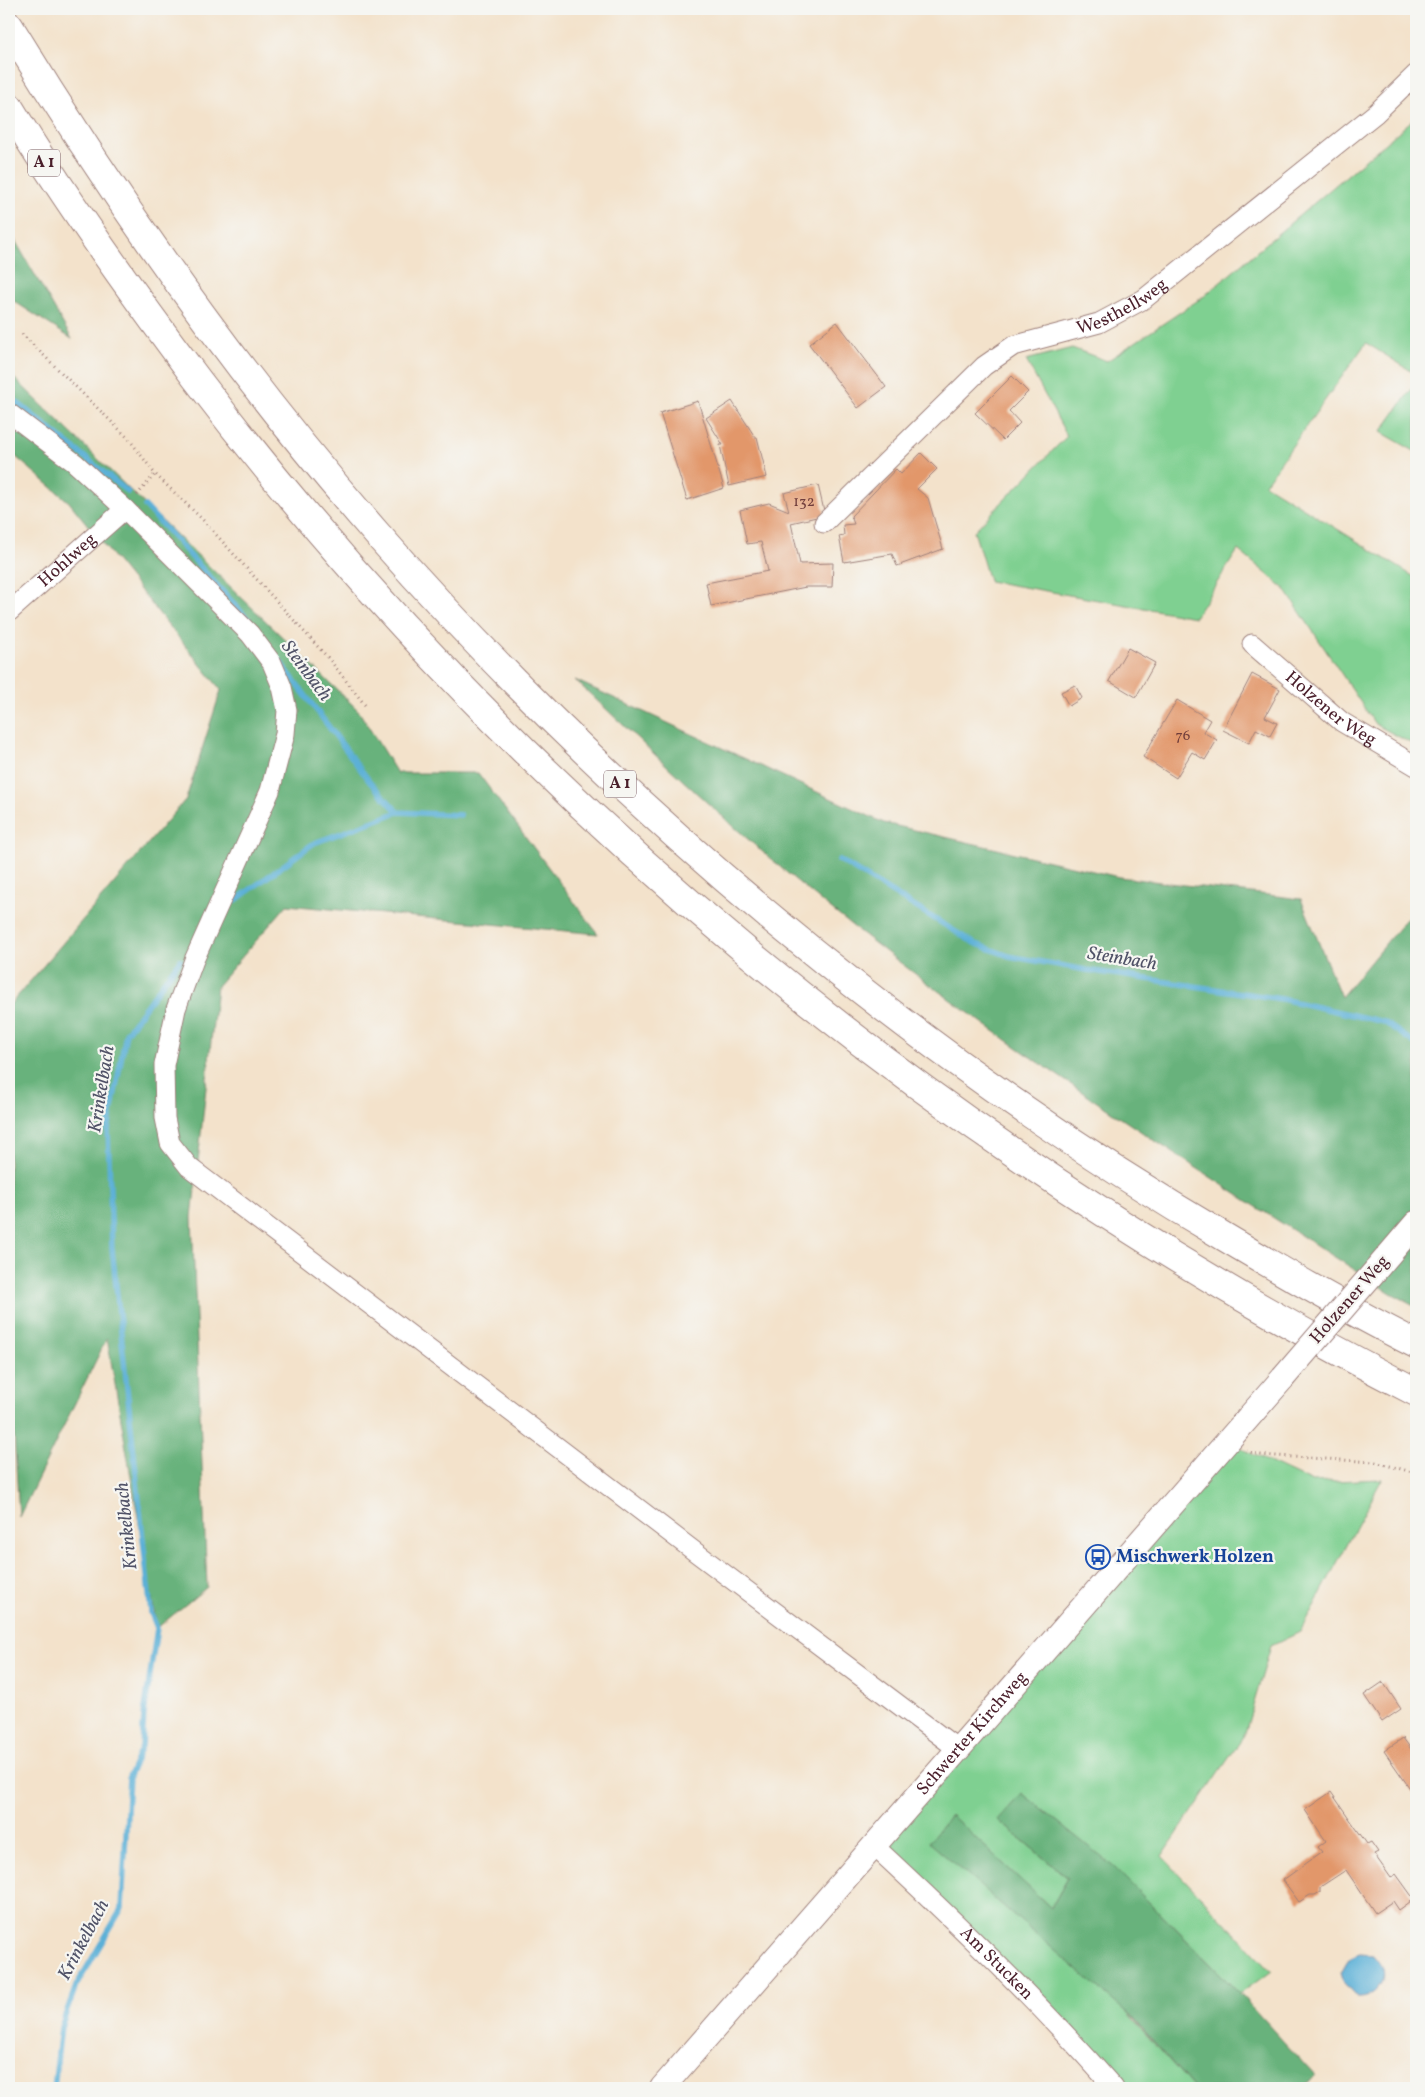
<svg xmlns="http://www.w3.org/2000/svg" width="1425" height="2097" font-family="Vollkorn,serif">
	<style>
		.green { fill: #7fd091; stroke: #64785e }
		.forest { fill: #67b27b; stroke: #586853 }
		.water { fill: #5bb0d7; stroke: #526881 }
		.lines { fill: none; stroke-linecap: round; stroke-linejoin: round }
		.stream { stroke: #5bb0d7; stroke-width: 5.5 }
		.building { fill: #e2976b }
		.minor-casing { stroke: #9e807b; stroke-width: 21 }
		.major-casing { stroke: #9e807b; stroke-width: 26 }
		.highway-casing { stroke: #9e807b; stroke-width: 30 }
		.path { stroke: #9e807b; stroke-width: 3; stroke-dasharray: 1 4; stroke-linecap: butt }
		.minor { stroke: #fff; stroke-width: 19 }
		.major { stroke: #fff; stroke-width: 24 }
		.highway { stroke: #fff; stroke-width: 28 }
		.major-bridge-casing { stroke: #9e807b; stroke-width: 26; stroke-linecap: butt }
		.major-bridge { stroke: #fff; stroke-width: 24 }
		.labels { text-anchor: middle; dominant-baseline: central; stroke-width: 4.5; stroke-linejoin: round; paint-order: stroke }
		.number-label { font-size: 15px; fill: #703d3b }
		.shield { fill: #f6f6f2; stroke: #7e6067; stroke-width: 1 }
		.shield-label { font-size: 16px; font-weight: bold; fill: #4a1f2b }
		.street-label { font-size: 18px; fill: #4a1f2b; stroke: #f6f6f2 }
		.transit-label { font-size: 18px; font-weight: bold; fill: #164399; stroke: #f6f6f2; text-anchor: start }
		.water-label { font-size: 19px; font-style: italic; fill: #505267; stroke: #f6f6f2 }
	</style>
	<rect width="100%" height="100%" fill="#f6f6f2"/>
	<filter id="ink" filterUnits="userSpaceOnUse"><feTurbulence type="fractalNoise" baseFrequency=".02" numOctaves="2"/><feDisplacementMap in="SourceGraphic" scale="10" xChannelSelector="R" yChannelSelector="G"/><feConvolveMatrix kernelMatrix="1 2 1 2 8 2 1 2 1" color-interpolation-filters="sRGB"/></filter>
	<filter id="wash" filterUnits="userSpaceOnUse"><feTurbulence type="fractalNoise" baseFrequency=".0096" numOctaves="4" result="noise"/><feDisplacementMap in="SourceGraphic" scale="20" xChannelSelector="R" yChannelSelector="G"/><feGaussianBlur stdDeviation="1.12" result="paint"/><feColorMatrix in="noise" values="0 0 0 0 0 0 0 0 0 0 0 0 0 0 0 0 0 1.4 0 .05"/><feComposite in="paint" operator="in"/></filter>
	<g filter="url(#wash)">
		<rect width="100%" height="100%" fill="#f3e2cb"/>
		<path class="green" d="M1416,117V374L1366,343L1265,484L1416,578V746L1375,724L1284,588L1238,550L1195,617L989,581L974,531L1067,436L1026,360L1072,348L1107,361L1203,297Z
			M1416,383V452L1381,432Z
			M1227,1442L1312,1482L1382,1479L1300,1632L1271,1646L1244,1736L1162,1856L1271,1971L1240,1994L1115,1868L998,1820L1068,1878L1051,1908L951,1816L1194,2088H1114L873,1845Z"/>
		<path class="forest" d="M9,230L72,339L9,298Z
			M9,369L12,376L358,710L397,773H478L598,934L287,905L217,986L192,1217L207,1587L157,1628L107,1338L19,1517L9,1346V1006L186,799L221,690L69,502L9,451Z
			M575,680L884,823L1119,877L1301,899L1341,997L1416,907V1306L1391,1293C1211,1178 1029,1063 860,932C759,854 668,767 575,680Z
			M1022,1793L1115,1868L1240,1994L1315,2076L1304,2088H1194L1134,2019L929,1842L951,1815L1051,1908L1068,1878L998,1820Z"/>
		<path class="water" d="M1359,1954L1373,1955C1376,1959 1381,1964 1382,1968C1386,1985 1373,1998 1357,1997L1344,1983L1341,1973L1349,1959Z"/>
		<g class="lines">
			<path class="stream" d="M9,396L128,492
				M145,506L248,619
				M279,660L370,782L398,812L460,815
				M839,860L974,943L1009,956L1086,970L1282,999L1384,1022L1416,1044
				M236,900L314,843L398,812
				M54,2088L61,2027L76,1986L122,1908L129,1776L142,1747L144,1715L157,1628L151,1613L112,1248L108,1130L126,1033L180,960"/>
		</g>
		<g id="blocks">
			<path class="building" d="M837,322L886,387L858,408L809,344Z
				M1012,376L1028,392L1009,411L1020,423L1003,440L975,413Z
				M698,401L724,488L687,500L660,413Z
				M732,401L755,437H757L767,477L729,486L720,445H723L706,418Z
				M921,453L937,469L917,489L928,498L943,549L897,566L892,554L844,562L839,536L844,535L843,525L854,524L851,516L896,469L901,474Z
				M818,485L825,515L791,523L800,564L833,563L832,587H806L711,606L706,583L768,571L761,542L747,544L740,510L769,503L789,511L784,493Z
				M1128,648L1155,663L1136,697L1109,681Z
				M1252,674L1280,689L1265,717L1277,723L1270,736L1256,729L1249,743L1223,730Z
				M1075,685L1082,698L1069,706L1061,692Z
				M1177,700L1210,720L1203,732L1217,740L1205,760L1192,752L1176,778L1143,757Z
				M1383,1682L1401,1709L1382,1722L1364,1695Z
				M1403,1738L1416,1756V1797L1384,1751Z
				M1331,1792L1367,1844L1371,1842L1378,1852L1374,1854L1391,1878L1396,1874L1414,1899L1399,1910L1393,1901L1375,1913L1346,1870L1320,1887V1892L1315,1895H1310L1299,1902L1283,1880L1322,1852L1318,1847L1326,1841L1305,1810Z"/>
		</g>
	</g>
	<g filter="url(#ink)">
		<use href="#blocks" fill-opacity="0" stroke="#9e807b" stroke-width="1"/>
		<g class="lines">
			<defs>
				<g id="minor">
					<path d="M9,413L75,463L125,509L250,634L272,663L282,687L287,710L285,734L270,791L194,960L176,1009L164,1065L165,1118L170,1143L189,1167L694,1551L959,1750"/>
					<path id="s1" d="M824,523L984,366L1013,346L1099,323L1144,299L1376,113L1416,74"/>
					<path id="s2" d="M9,612L125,509"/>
					<path id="s3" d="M1252,644L1342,722L1416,766"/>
					<path id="s4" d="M873,1845C957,1923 1039,2002 1114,2088"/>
				</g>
				<g id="major">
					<path d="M1375,1271L1416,1223"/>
					<path id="s5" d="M662,2088L1283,1378"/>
				</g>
				<path id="highway" d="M9,26C118,205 239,376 377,534C622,812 909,1052 1228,1239C1290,1276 1352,1312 1416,1344
					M9,107C66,201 130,290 196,378C520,804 941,1149 1416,1392"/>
			</defs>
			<use href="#minor" class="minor-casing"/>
			<use href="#major" class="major-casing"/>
			<use href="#highway" class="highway-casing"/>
			<path class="path" d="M22,334L129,439L155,474L201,518L329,659L365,705
				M137,495L155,474
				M1246,1451L1260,1455L1375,1462L1416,1473"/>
			<use href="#minor" class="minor"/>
			<use href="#major" class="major"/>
			<use href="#highway" class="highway"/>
			<defs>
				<path id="major-bridge" d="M1283,1378L1375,1271"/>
			</defs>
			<use href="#major-bridge" class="major-bridge-casing"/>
			<use href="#major-bridge" class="major-bridge"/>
		</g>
	</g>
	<defs>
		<symbol id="bus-ring" viewBox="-11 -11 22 22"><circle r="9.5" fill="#f6f6f2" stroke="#1a4fb4" stroke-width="1.5"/><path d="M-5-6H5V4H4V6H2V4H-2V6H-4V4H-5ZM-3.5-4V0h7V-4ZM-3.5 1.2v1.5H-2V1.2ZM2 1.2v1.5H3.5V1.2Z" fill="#1a4fb4"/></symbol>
	</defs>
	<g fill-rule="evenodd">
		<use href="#bus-ring" x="1084" y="1543" width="28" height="28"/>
	</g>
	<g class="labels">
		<g class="number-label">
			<text x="804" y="502">132</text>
			<text x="1183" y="736">76</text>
		</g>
		<g class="shield">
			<rect x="28" y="149.5" width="32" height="27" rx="4"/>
			<rect x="604" y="770.5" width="32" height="27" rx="4"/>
		</g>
		<g class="shield-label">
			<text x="44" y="163">A 1</text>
			<text x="620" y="784">A 1</text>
		</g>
		<g class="street-label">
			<text stroke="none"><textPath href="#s1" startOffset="376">Westhellweg</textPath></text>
			<text stroke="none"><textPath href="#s2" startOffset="78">Hohlweg</textPath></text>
			<text stroke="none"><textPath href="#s3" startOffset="102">Holzener Weg</textPath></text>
			<text transform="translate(1350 1300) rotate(-49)">Holzener Weg</text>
			<text stroke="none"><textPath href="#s5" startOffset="471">Schwerter Kirchweg</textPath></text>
			<text stroke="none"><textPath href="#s4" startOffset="171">Am Stucken</textPath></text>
		</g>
		<g class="transit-label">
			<text x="1116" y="1557">Mischwerk Holzen</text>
		</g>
		<g class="water-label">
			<text transform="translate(306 671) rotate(53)">Steinbach</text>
			<text transform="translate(1122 959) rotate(9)">Steinbach</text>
			<text transform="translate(102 1089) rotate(-81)">Krinkelbach</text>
			<text transform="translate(127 1526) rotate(-96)">Krinkelbach</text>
			<text transform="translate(84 1940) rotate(-62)">Krinkelbach</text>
		</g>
	</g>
	<rect width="1425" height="2097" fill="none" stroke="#f6f6f2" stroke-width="30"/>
</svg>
